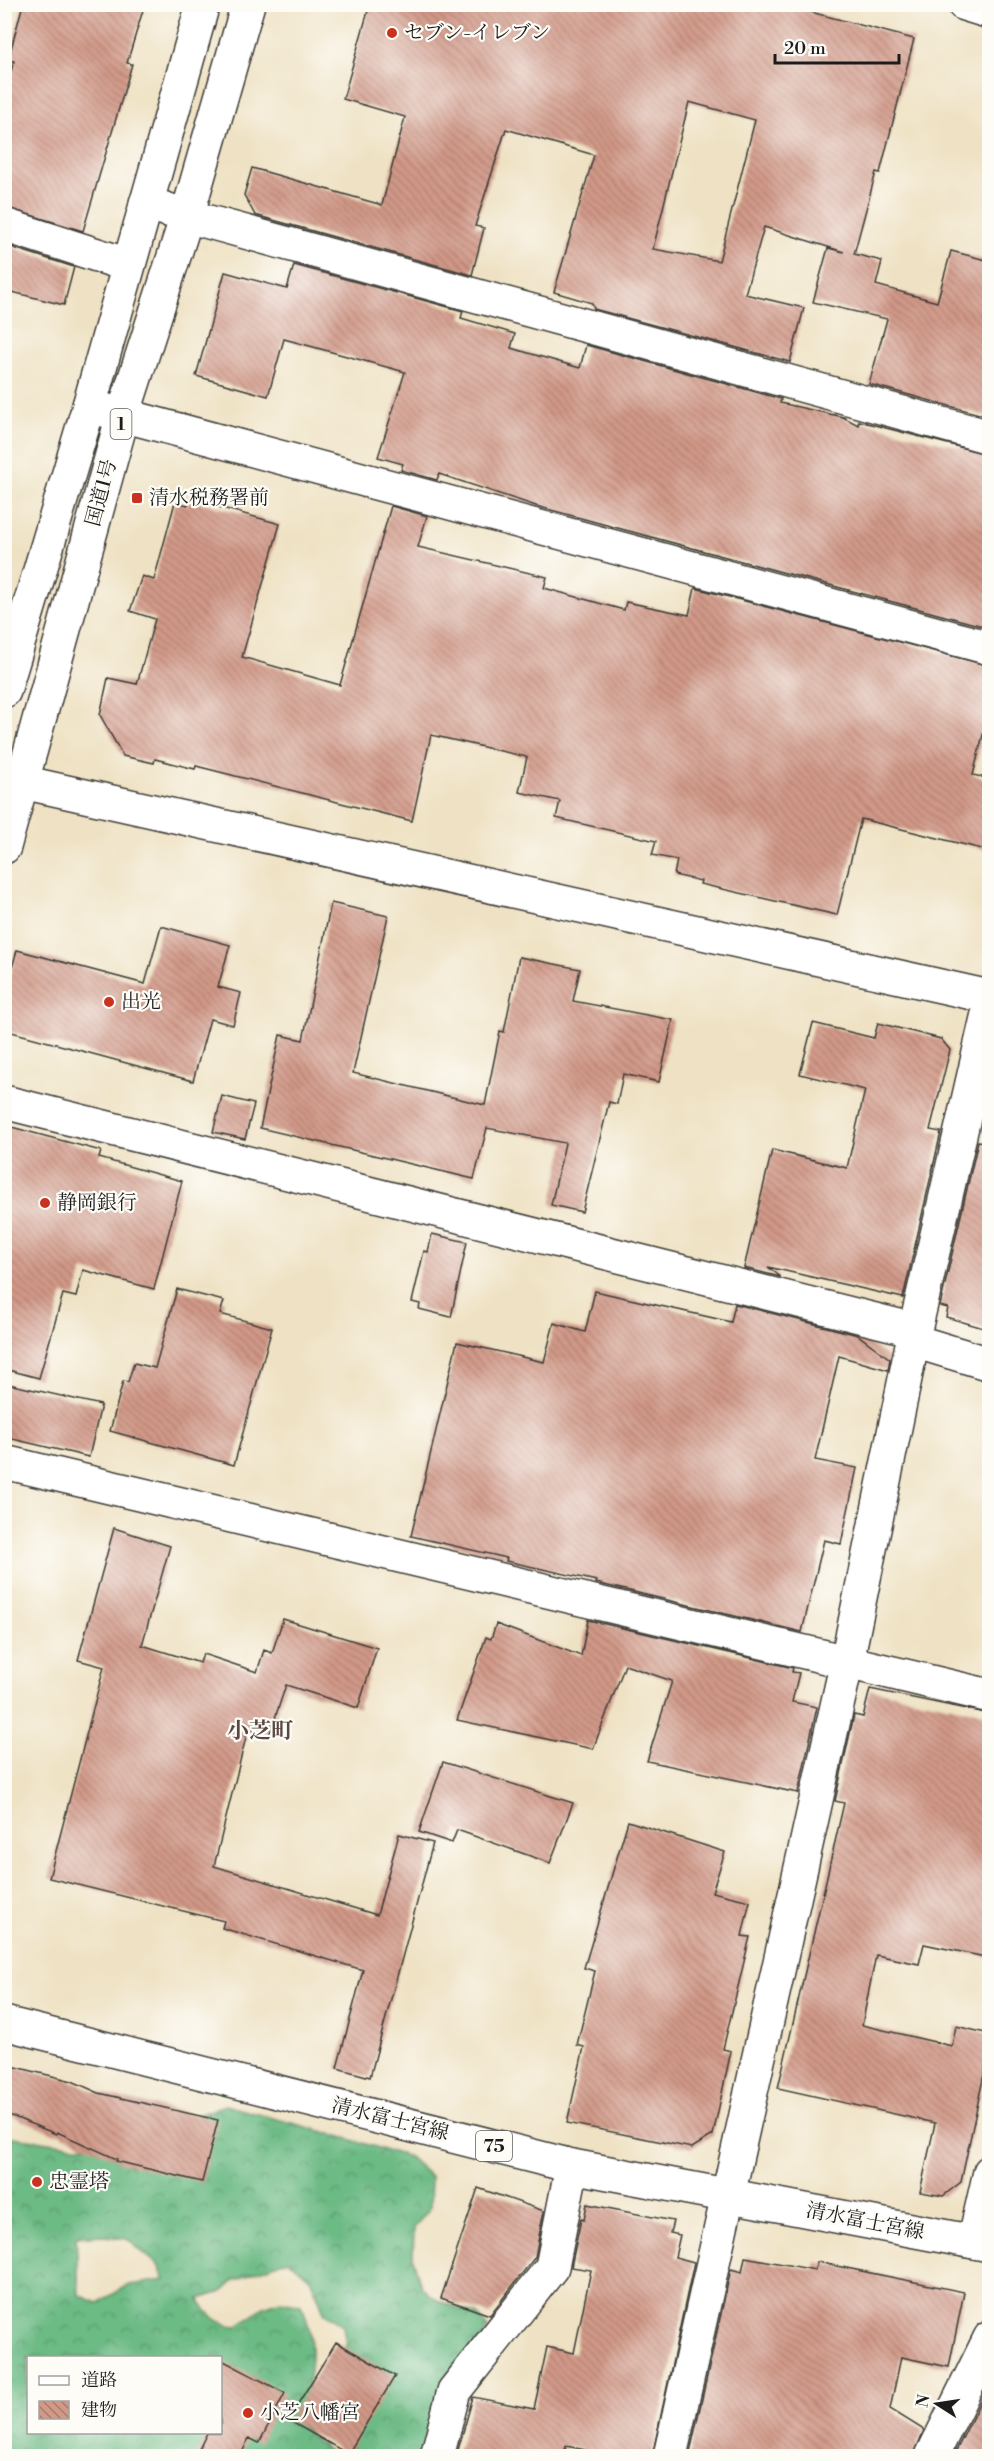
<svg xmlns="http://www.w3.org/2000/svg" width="994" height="2461" font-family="'Libre Bodoni','Noto Serif JP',serif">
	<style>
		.forest { fill: url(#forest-crowns); stroke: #446b50; stroke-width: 1.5; fill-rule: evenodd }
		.building { fill: url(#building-back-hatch); fill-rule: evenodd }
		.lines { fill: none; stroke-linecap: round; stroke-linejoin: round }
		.minor-casing { stroke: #3c3a35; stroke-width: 36 }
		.major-casing { stroke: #3c3a35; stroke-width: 36 }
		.highway-casing { stroke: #3c3a35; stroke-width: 36 }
		.minor { stroke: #fff; stroke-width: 33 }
		.major { stroke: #fff; stroke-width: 33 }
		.highway { stroke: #fff; stroke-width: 33 }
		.poi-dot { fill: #c8321e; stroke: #fdfcf7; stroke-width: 2 }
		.labels { text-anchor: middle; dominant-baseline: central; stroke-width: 4.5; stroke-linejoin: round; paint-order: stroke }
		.shield { fill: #fdfcf7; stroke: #605f5e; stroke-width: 1.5 }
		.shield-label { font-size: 18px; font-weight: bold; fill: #1c1c1c }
		.poi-label { font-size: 20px; fill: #1c1c1c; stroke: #fdfcf7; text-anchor: start }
		.street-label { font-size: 20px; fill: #1c1c1c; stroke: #fdfcf7 }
		.quarter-label { font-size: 22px; font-weight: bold; fill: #5c4842; stroke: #fdfcf7 }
	</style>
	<defs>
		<pattern id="forest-crowns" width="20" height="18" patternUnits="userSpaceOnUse" patternTransform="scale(1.5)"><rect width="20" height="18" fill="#6cba84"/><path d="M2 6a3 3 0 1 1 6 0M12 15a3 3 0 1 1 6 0" fill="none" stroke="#58966b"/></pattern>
		<pattern id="building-back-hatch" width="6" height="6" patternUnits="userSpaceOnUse" patternTransform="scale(1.5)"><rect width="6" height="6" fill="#d29988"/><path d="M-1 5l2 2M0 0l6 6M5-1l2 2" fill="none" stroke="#aa7c6e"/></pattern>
	</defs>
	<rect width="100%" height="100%" fill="#fdfcf7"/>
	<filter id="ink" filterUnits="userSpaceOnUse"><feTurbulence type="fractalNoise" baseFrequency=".0167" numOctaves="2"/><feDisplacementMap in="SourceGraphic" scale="12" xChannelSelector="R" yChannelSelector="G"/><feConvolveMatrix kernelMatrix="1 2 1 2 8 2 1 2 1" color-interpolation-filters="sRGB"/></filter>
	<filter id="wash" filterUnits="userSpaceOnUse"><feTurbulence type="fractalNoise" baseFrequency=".008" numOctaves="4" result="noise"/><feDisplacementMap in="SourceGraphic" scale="24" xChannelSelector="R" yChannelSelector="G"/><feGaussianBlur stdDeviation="1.35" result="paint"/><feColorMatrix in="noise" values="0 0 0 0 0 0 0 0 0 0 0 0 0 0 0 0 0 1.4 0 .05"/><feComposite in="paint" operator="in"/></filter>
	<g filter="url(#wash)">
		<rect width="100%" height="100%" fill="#efe2c4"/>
		<path class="forest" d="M225,2105L325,2132L409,2157L431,2177L430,2208L414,2228L413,2258L421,2287L439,2301L477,2315L488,2328L423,2456H5L4,2138L7,2136L70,2145L112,2146ZM97,2235L127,2239L158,2265L165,2280L129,2285L98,2303L79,2295L76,2237ZM288,2259L311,2279L324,2312L343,2326L347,2353L367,2419L348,2454C323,2455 317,2439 299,2425C308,2388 320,2340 301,2305L281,2301L264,2307L238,2326C219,2325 209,2316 199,2299L222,2292L235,2280ZM28,2358H220V2432H28Z"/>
		<g id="blocks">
			<path class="building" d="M23,4H125L143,10L127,63L132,64L83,231L4,207V93L14,61L8,60Z
				M370,4H780L914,39L880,173L876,172L854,254L882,261L876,285L937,302L951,251L990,261V417L869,384L887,319L813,302L828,248L844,252L764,227L745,294L804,308L790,362L594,309L592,303L554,292L594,155L506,129L475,226L484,228L472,275L255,215L244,195L252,168L382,205L405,117L343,99ZM689,102L755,120L719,261L653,249Z
				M4,245L74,267L64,305L4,290Z
				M294,265L463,311L461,318L515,334L511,348L580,368L586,345L781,399L780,403L843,417L858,425L859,421L990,455V628L536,506L439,474L437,480L401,470L403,464L378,457L405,372L284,339L268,396L196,376L225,272L287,289Z
				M190,499L280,524L242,657L340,685L391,506L427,516L418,547L547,577L544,588L624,610L626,602L689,615L695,588L990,666V707L973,775L990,779V851L861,819L837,915L700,884L701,881L674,875L677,860L652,855L656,841L556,818L560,801L519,792L527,757L431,735L412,821L196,766L195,769L155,759L154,763L123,756L100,715L108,678L137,684L155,619L130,611L142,576L154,580L175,502L188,505Z
				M331,903L388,916L353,1073L485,1105L500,1031L504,1032L519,957L580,969L573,1001L673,1020L659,1082L623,1074L617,1104L609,1102L582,1212L551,1205L565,1143L487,1128L474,1179L260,1128L280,1035L303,1040Z
				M161,926L230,945L218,987L241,993L233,1025L210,1019L193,1081L4,1030V996L17,950L145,984Z
				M813,1023L874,1038L878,1023L941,1039L950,1050L930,1130L941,1132L903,1298L768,1267L781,1277L744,1268L772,1150L847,1168L865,1090L800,1074Z
				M222,1096L254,1104L245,1139L213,1132Z
				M4,1125L101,1151L99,1158L182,1181L154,1289L83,1270L76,1297L63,1294L39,1378L4,1369Z
				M978,1141L990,1143V1330L946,1317L948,1308L940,1306Z
				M432,1234L467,1242L451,1317L419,1309L420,1304L412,1302L424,1251L428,1252Z
				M177,1289L224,1301L220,1314L272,1328L234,1465L110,1431L123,1381L128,1382L134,1363L155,1368Z
				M595,1291L731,1322L735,1304L858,1335L890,1359L888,1370L839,1356L815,1460L857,1468L841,1544L824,1540L802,1632L596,1583L597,1581L506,1561L507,1558L411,1536L457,1342L544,1362L554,1323L585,1332Z
				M4,1383L101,1405L89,1457L4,1437Z
				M114,1528L170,1546L142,1645L200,1663L203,1654L257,1672L264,1650L272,1653L283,1619L377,1648L358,1708L286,1685L269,1736L248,1729L214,1866L377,1915L399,1834L433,1843L370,2077L337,2068L363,1970L222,1928L224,1921L49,1878L104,1667L78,1660Z
				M588,1620L793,1668L792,1672L799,1673L792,1702L817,1707L798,1793L647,1761L672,1681L625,1665L593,1749L457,1720L486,1637L491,1639L496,1624L581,1656Z
				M870,1689L990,1714V1958L924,1944L919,1964L876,1955L862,2025L952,2046L956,2026L990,2034V2046L961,2182L943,2196L920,2192L935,2123L778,2088L844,1803L835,1801L854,1715L863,1717Z
				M443,1762L573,1803L550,1863L457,1830L452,1843L419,1832Z
				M628,1821L725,1852L712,1892L750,1901L742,1936L750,1937L723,2049L731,2051L713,2135L692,2148L567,2123L584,2047L577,2045L595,1971L584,1968Z
				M4,2064L72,2081L99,2093L218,2120L202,2182L116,2161L117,2159L57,2132L56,2134L4,2113Z
				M478,2188L544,2211L535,2257L490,2315L441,2298Z
				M587,2204L673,2221L670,2233L680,2235L675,2257L694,2262L652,2457H618L566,2446L563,2457H456L473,2397L534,2409L547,2347L574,2353L591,2270L571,2267L581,2219L584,2220Z
				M745,2257L815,2270L817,2262L964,2292L949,2367L901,2357L890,2409L924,2430L913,2457H689L731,2269L742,2272Z
				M336,2342L395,2376L348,2454L288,2420Z
				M220,2359L285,2393L259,2443L249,2438L240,2457H195L207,2433H220Z
				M990,2382V2457H953Z"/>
		</g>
	</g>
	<g filter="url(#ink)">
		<use href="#blocks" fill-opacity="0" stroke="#3c3a35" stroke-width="1.5"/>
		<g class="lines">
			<defs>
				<path id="minor" d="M964,4L990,12
					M146,203L187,216L990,437
					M4,225L128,265
					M89,406L990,648
					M4,778L990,997
					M4,1102L915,1330
					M914,1341L990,1364
					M4,1462L990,1696
					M974,2242L990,2172
					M437,2456L454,2391L552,2267L572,2166
					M670,2456L847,1661L915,1330L990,1005
					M932,2456L990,2338"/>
				<path id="major" d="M4,2023L572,2166L990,2245"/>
				<path id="highway" d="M4,691L89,406L203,4
					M4,847L123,415L187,216L248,4"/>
			</defs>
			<use href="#minor" class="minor-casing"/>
			<use href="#major" class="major-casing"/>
			<use href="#highway" class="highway-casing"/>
			<use href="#minor" class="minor"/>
			<use href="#major" class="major"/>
			<use href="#highway" class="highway"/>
		</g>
	</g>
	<g class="poi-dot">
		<circle cx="392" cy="33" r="6"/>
		<rect x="131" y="492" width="12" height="12" rx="3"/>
		<circle cx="109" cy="1002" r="6"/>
		<circle cx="45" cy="1203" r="6"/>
		<circle cx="37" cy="2182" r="6"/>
		<circle cx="248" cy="2413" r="6"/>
	</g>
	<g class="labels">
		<g class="shield">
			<rect x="110.5" y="409" width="21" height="30" rx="4.5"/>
			<rect x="476" y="2131" width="36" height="30" rx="4.5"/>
		</g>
		<g class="shield-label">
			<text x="121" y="424">1</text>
			<text x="494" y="2146">75</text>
		</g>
		<g class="poi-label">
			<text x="404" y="33">セブン-イレブン</text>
			<text x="149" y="498">清水税務署前</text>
			<text x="121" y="1002">出光</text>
			<text x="57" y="1203">静岡銀行</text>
			<text x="49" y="2182">忠霊塔</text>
			<text x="260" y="2413">小芝八幡宮</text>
		</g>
		<g class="street-label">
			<text transform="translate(102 493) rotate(-75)">国道1号</text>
			<text transform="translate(390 2120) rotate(14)">清水富士宮線</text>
			<text transform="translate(865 2222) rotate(11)">清水富士宮線</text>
		</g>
		<g class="quarter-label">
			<text x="260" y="1731">小芝町</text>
		</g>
	</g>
	<rect width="994" height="2461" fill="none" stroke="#fdfcf7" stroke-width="24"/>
	<rect x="27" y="2356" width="195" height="78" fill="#fdfcf7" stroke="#a3a29f" stroke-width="1.5"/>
	<rect x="39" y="2376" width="30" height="9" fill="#ffffff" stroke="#a3a29f" stroke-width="1.5"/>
	<text x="81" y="2386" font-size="18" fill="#1c1c1c">道路</text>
	<rect x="39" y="2401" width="30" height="18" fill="url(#building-back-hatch)" stroke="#a3a29f" stroke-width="1.5"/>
	<text x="81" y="2416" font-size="18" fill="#1c1c1c">建物</text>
	<g transform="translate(937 2404) rotate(282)" stroke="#fdfcf7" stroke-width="4.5" paint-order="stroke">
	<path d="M0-4.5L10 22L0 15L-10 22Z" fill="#1c1c1c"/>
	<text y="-9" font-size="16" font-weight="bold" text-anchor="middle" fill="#1c1c1c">N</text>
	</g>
	<path d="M775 54v9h124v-9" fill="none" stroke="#1c1c1c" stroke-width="3"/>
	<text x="784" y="54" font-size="18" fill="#1c1c1c" stroke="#fdfcf7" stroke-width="4.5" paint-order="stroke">20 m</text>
</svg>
